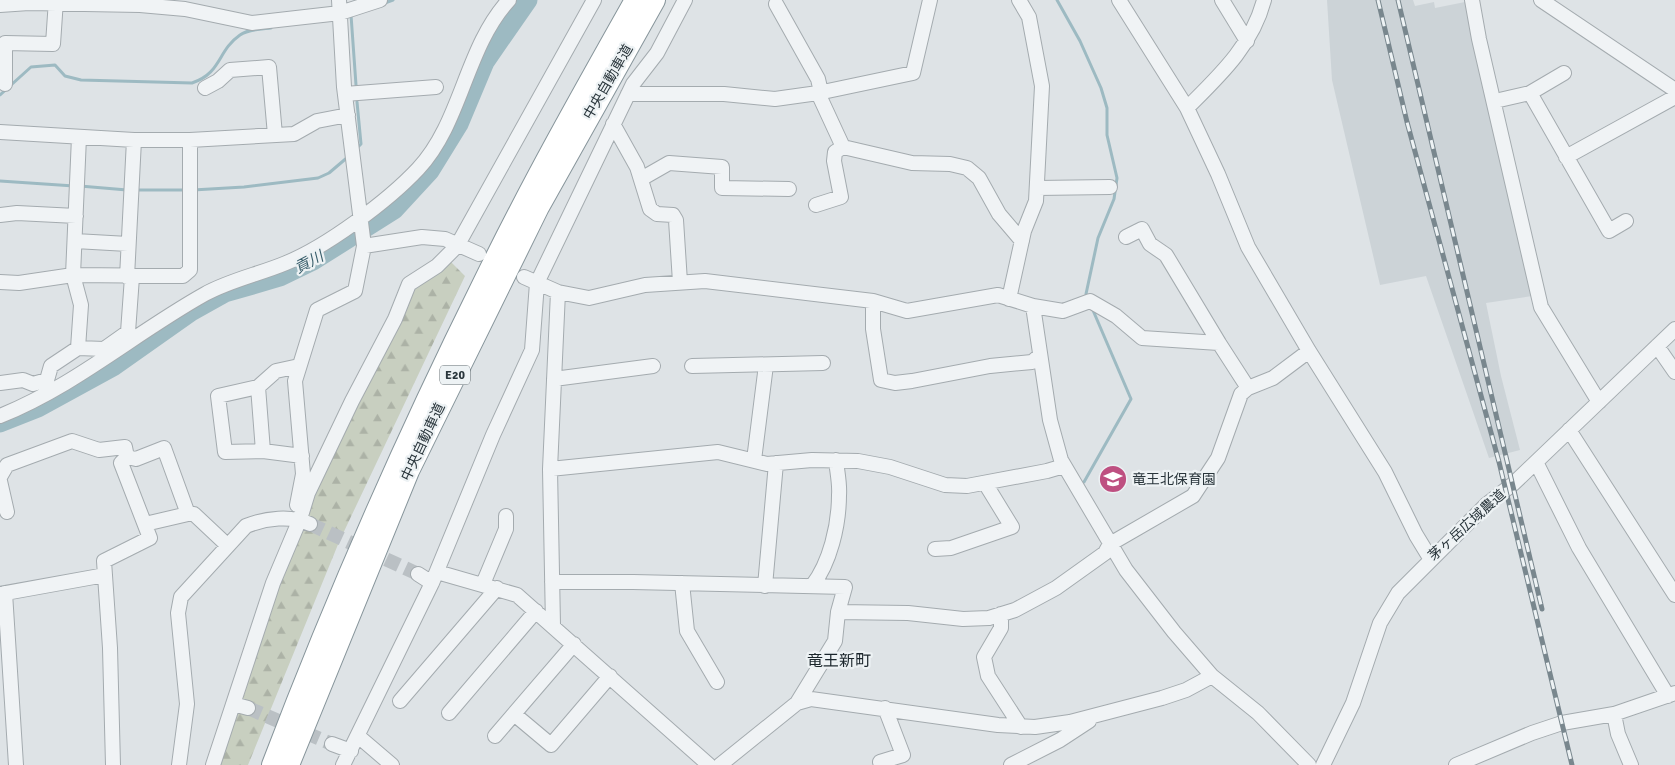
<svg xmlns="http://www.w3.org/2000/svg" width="1675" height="765" font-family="Signika,'Noto Sans JP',sans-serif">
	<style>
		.built { fill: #ccd3d7 }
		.forest { fill: url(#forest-firs) }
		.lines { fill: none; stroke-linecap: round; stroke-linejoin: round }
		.stream { stroke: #9dbac2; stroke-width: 3 }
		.river { stroke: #9dbac2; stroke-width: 19 }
		.minor-tunnel { stroke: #bac0c4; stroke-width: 14; stroke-dasharray: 14 7; stroke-linecap: butt }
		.minor-casing { stroke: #a4abaf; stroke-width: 16 }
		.highway-casing { stroke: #87959b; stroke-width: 22 }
		.minor { stroke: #f0f3f5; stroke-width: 14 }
		.highway { stroke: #fff; stroke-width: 20 }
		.rail-casing { stroke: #79878e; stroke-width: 5 }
		.rail { stroke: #edf2f4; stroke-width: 3; stroke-dasharray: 9; stroke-linecap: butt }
		.labels { text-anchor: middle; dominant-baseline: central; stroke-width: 4.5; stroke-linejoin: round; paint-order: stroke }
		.shield { fill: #edf2f4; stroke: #646e72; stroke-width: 1 }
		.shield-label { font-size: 12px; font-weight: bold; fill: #29353b }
		.street-label { font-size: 14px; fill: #29353b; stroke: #edf2f4 }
		.poi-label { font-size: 14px; fill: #29353b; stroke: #edf2f4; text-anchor: start }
		.water-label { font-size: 15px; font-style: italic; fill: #385d6a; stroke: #edf2f4 }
		.quarter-label { font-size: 16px; fill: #1b262c; stroke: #edf2f4 }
	</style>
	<defs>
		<pattern id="forest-firs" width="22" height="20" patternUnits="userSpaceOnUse" patternTransform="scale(1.25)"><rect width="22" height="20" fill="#c8cfc0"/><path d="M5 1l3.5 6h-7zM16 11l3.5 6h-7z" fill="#acb2a6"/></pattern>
	</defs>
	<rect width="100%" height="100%" fill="#dee3e6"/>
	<path class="built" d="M1327,0H1413L1415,6L1434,2L1435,8L1470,1L1532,296L1486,303L1501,376L1520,450L1489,458L1426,276L1380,285L1332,80Z"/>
	<path class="forest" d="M451,262L465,276L339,542L248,765H220L267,613L316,486L413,287Z"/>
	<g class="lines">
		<path class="stream" d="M1057,0L1080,41L1101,88L1107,108V135L1117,178L1114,199L1098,238L1086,294L1088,298
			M382,4L393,0
			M351,15L356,85
			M0,95L31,67L55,65L65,76L81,80L192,83C222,73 217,51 240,35C248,29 262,29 271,28
			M357,148L361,144L357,102
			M0,181L74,186
			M80,186L127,190
			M135,190H186
			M193,190L244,187L318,178L329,173L349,156
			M1084,482L1131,399L1092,308"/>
		<path class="river" d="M0,423L38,408L113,367L191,312L225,293L280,277L313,261L394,210L430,171L459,124L485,62L528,0"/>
		<path class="minor-tunnel" d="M310,524L418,574
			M248,708L332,744"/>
		<defs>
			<path id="minor" d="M1119,0L1187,108L1218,174L1248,247L1309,351L1385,472L1416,535L1430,558
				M1222,0L1247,41
				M1472,0L1479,39L1541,307L1599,402
				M1541,0L1675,90
				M776,4L818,79L821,92
				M0,5L29,3L140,5L185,9L252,23L340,13L380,0
				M5,84V43L53,44L56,0
				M205,88L218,81L230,70L269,67L275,135
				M818,93L843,147L912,163L950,164L967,168L979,178L999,214L1022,241
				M1530,93L1564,73
				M345,94L436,87
				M628,94H724L775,99L818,93L913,73L930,0
				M1495,101L1530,93L1609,231L1626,221
				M1187,108C1219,76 1252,46 1264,0
				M613,124L637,167L650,209L657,214L673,215L676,220L680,282
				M0,132L134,140H190L294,134L317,121L348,115
				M79,137L73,275L81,305L78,348L104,349L128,332L132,277
				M1566,157L1675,97
				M641,179L669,163L722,167V188L789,189
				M1037,188L1110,187
				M816,205L841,197L834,161L835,152L843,147
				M0,215L17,213L76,216
				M1126,237L1142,229L1150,244L1166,255L1219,343
				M75,241L128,244
				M364,246L422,237L445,239L479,254
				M127,277L134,140
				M524,277L558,292L589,298L645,285L705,281L873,301L907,311L998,295L1033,306L1063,311L1090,301L1116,316L1142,338L1219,343L1248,388
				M0,282L19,283L73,275L183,276L190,270V140
				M1009,299L1024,231L1036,201L1042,86L1029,17L1019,0
				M873,301V329L881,380L895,383L912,381L990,366L1032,362L1039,356
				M1033,306L1050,420L1061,460L1126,570L1174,632L1212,676L1258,713L1309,765
				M1657,346L1675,372
				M299,366L276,371L258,387L218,396L225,452L263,451L302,456
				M692,366L823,363
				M554,379L653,366
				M0,383L23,380L33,384L47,380L51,366L78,348
				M258,387L263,451
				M0,416C75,386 135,333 205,294C230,280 260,274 286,263C326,247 388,201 418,169C462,122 465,48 509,0
				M1569,430L1675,595
				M754,460L766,365
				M1536,462L1579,548L1668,696
				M550,469L718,452L767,464L812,460L858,461L890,467L945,485L967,486L1047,471L1064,466
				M0,477L7,465L72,441L99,450L125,447L127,457
				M0,481L7,512
				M297,505L303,474L295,381L317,310L355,291L364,246L344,87L339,0
				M145,524L188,514H194L227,545
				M935,549L951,548L1012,527L985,483
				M437,572L517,595L709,765
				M418,574L432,583
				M552,582H633L845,587L838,612L835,641L797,703
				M682,583L687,631L717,682
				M483,584L506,529V516
				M765,586L776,463
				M812,586C830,563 839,525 839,495C840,484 837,471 836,460
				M5,593L16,765
				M0,594L105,575
				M838,612L908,613L963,619L989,618L1015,610L1056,588L1105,553L1110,544L1193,496L1218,458L1241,394L1248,388L1273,378L1309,351
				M1001,614V628L984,657L988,676L1021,727
				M553,625L550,469L558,292
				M400,701L497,588
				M233,704L248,708
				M449,713L536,611
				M514,714L551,745L610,676
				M1614,714L1618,734L1631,765
				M358,736L392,765
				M495,736L574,644
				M332,744L351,751
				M880,762L903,755L885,708
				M113,765L110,648L104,561L150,538L121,463L127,457L136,459L164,448L188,514
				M179,765L187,704L178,613L181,597L246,526C266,518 291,515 310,524
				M213,765L273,583L300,519L308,493L352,401L395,319L409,284L437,266L457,246L594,0
				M343,765L432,583L493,435L532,350L537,283L633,84L657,53L685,0
				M720,765L797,703L811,699L998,725L1035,727L1070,722L1162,698L1186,690L1212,676
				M1011,765L1060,740L1089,721
				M1323,765L1353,703L1380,623L1398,593L1487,504L1513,484L1675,329
				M1456,765L1532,733L1562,723L1614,714L1675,693"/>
			<path id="highway" d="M272,765C334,602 404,442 482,285C529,188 582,94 635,0
				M289,765L409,471L539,207L655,0"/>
		</defs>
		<use href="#minor" class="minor-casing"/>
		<use href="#highway" class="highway-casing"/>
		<use href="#minor" class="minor"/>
		<use href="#highway" class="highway"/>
		<defs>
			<path id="rail" d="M1378,0L1407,122L1499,462L1572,765
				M1398,0L1542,609"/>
		</defs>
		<use href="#rail" class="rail-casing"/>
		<use href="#rail" class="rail"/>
	</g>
	<defs>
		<symbol id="school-disc" viewBox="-11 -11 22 22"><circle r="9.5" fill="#be5081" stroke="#edf2f4"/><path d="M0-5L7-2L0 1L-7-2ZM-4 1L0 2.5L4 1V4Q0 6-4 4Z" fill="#fff"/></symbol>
	</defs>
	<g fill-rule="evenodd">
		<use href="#school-disc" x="1097" y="463" width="32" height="32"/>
	</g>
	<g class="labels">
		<rect class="shield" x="440" y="365.5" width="30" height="19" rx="4"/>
		<g class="shield-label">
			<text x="455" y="375">E20</text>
		</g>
		<g class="street-label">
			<text transform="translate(608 82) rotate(-60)">中央自動車道</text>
			<text transform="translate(423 442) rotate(-65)">中央自動車道</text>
			<text transform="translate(1467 525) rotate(-42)">茅ヶ岳広域農道</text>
		</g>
		<g class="poi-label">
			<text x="1132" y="479">竜王北保育園</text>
		</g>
		<g class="water-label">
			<text transform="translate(309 262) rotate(-28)">貢川</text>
		</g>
		<g class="quarter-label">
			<text x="839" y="661">竜王新町</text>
		</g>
	</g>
</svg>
